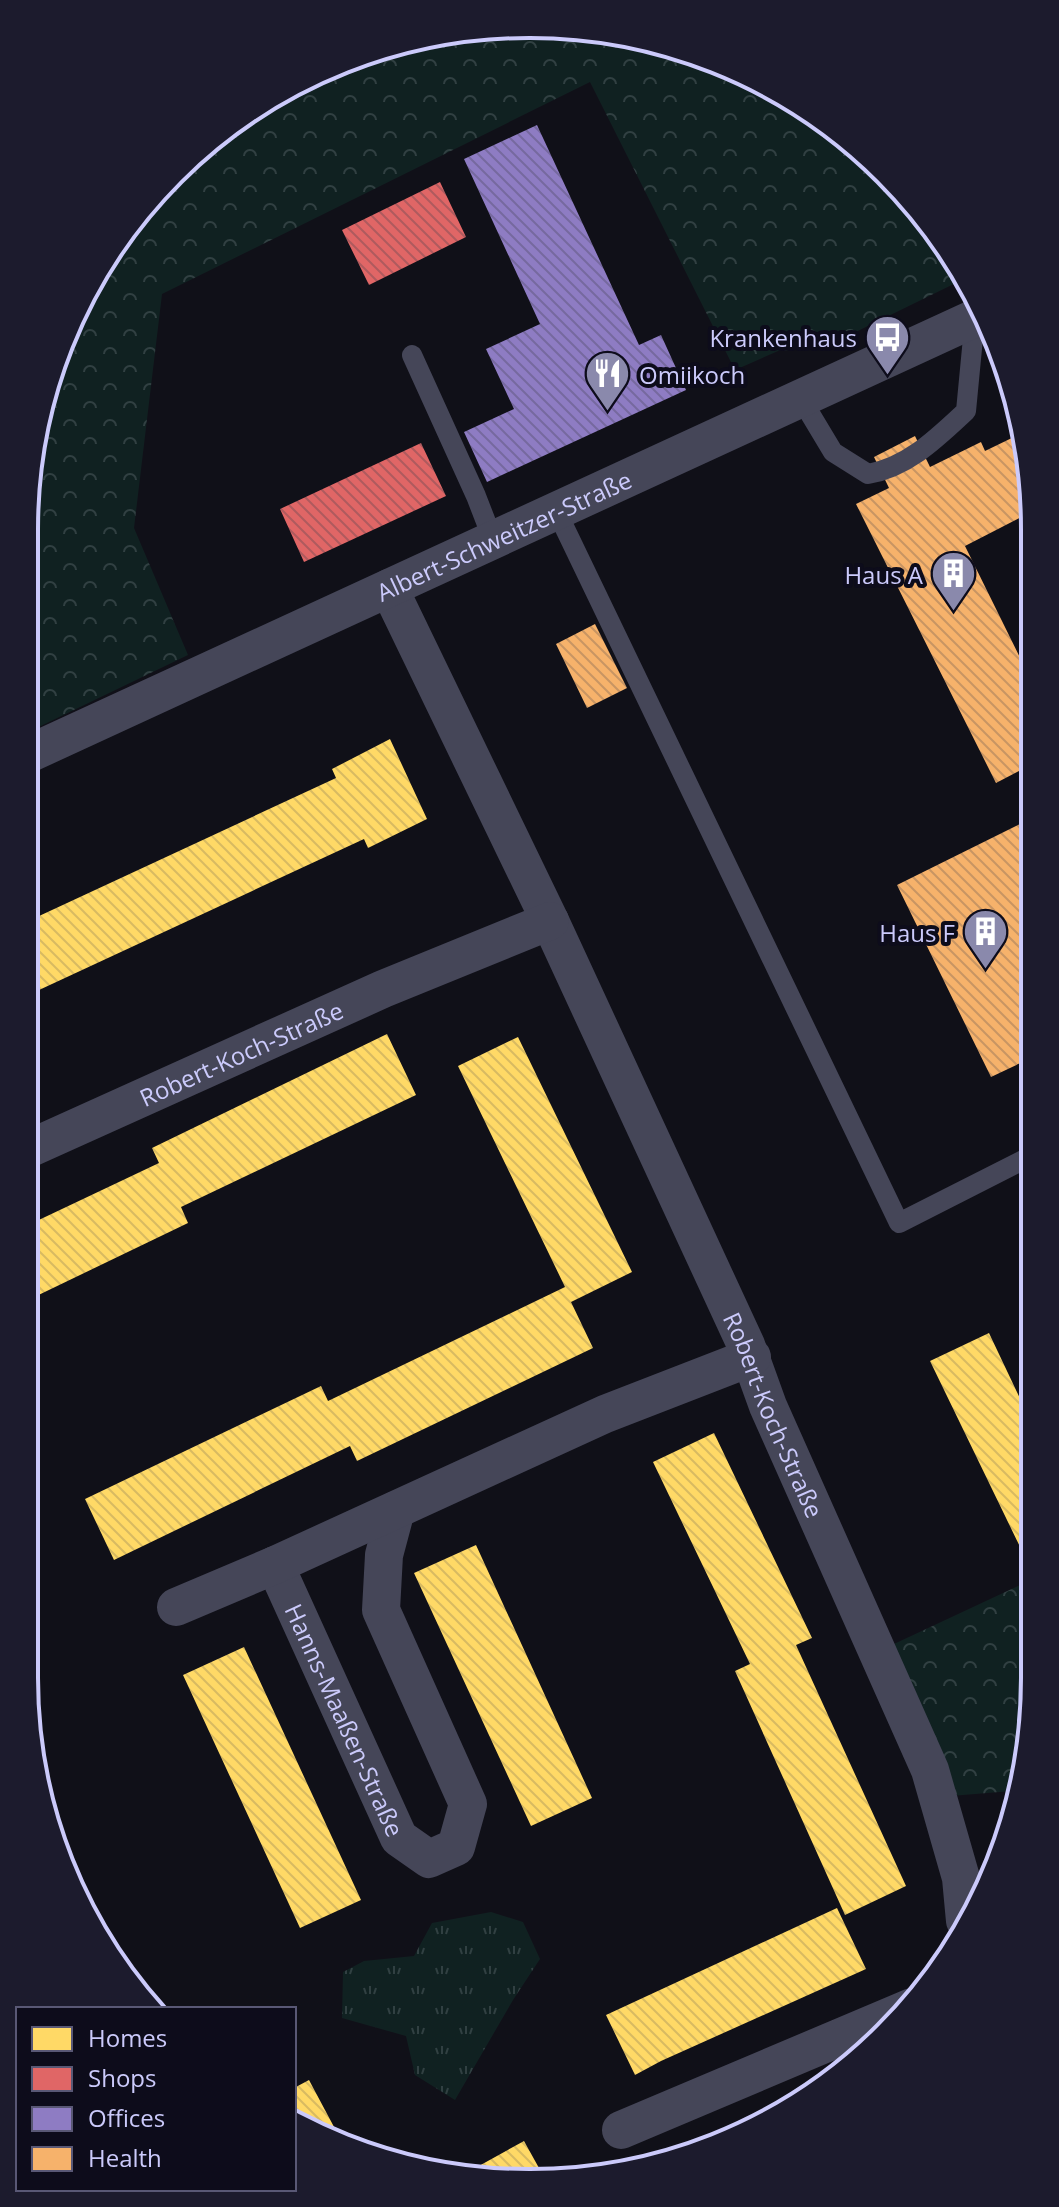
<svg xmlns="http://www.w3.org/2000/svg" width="1059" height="2207" font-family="'Open Sans',sans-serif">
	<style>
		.forest { fill: url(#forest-crowns) }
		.park { fill: url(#park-tufts) }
		.homes { fill: url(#homes-back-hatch) }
		.shops { fill: url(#shops-back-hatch) }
		.offices { fill: url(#offices-back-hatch) }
		.health { fill: url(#health-back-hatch) }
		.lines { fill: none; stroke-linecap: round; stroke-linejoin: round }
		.service { stroke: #454658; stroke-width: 20 }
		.minor { stroke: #454658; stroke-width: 38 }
		.labels { text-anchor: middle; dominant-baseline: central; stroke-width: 8; stroke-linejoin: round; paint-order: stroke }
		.poi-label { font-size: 24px; fill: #cbcafb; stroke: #0d0c1b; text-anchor: end }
		.street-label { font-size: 24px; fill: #cbcafb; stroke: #0d0c1b }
		.rim { fill: none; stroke: #cbcafb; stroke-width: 4 }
	</style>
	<defs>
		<pattern id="forest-crowns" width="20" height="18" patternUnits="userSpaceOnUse" patternTransform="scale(2)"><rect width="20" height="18" fill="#102121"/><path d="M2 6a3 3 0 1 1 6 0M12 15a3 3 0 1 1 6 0" fill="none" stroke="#314042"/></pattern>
		<pattern id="park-tufts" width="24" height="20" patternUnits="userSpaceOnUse" patternTransform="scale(2)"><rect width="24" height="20" fill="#102121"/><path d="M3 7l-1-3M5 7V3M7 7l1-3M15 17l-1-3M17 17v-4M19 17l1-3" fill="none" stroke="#314042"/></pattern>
		<pattern id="homes-back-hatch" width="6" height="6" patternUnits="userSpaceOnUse" patternTransform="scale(2)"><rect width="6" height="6" fill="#ffd966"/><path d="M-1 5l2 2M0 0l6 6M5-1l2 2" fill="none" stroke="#d8ba61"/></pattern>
		<pattern id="shops-back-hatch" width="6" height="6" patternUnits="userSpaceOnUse" patternTransform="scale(2)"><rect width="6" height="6" fill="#e06666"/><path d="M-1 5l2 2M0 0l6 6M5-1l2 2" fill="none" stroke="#af5a5e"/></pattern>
		<pattern id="offices-back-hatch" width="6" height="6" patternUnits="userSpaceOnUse" patternTransform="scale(2)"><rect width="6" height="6" fill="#8e7cc3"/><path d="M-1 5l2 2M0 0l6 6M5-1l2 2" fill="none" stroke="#76699f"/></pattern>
		<pattern id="health-back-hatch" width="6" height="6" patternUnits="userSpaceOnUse" patternTransform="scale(2)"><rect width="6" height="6" fill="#f6b26b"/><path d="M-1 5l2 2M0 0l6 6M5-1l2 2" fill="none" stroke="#c89563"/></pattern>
	</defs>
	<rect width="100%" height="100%" fill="#101018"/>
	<path class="forest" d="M530,24L723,63L838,129L931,222L964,279L825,347L778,351L735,370L590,82L162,294L134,528L188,655L24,734V529L63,336L172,172L336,62Z
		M1035,1578V1678L1012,1791L938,1797L879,1651Z"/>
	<path class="park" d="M491,1912L523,1922L540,1959L513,2000L455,2100L415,2075L406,2036L342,2018L343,1972L364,1961L414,1956L432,1923Z"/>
	<path class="homes" d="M390,739L427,819L368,848L364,839L24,997V923L336,778L332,769Z
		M387,1034L416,1095L181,1207L188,1223L24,1302V1227L159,1163L152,1148Z
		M518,1037L632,1272L571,1302L593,1348L357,1461L350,1446L114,1560L85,1499L321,1386L328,1401L565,1287L458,1066Z
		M989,1333L1034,1428L1035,1545L1022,1551L930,1361Z
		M714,1433L812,1638L796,1645L906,1886L845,1915L735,1671L750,1664L653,1462Z
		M476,1545L592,1798L531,1826L414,1573Z
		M244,1647L361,1900L300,1928L183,1675Z
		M837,1908L866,1969L661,2061L635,2075L606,2015Z
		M309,2080L341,2140L294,2122V2088Z
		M524,2141L544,2177L470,2175L468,2172Z
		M670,2147L674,2155L640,2165V2164Z"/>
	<path class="shops" d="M440,182L466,237L369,285L342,230Z
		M421,443L446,496L304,562L280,509Z"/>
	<path class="offices" d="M537,125L639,345L661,335L686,390L487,482L464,432L514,409L486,349L540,324L464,159Z"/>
	<path class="health" d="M1022,433L1031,463V512L965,546L1031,680L1032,792L1021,770L996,783L856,504L889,488L874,457L915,436L930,467L981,442L985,451Z
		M595,624L627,688L587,708L556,644Z
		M1032,818L1033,1057L991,1077L897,885Z"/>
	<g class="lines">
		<path class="service" d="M412,355L476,496L493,540
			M800,397L833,452L868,474C908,467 937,438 966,411L975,317
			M556,510L899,1223L1033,1155
			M1032,1270L1034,1274"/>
		<g class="minor">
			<path id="s1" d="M389,588L550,921L746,1345L768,1406L930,1770L961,1878L965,1921"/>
			<path id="s2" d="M24,756L984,314"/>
			<path id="s3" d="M24,1151L383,989L550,921"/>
			<path id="s4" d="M275,1565L399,1838L429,1859L456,1847L468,1804L381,1610L384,1555L396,1510"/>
			<path d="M176,1607L275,1565L605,1414L752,1357"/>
			<path d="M621,2130L912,2007"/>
		</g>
	</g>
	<defs>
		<symbol id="bus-pin" viewBox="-11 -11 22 30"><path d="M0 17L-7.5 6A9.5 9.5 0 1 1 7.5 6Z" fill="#8a89ac" stroke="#0d0c1b"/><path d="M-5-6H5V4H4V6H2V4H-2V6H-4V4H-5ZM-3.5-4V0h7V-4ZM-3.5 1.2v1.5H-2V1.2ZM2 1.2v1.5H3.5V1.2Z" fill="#fff"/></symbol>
		<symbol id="restaurant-pin" viewBox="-11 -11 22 30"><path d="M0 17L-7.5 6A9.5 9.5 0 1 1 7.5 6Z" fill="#8a89ac" stroke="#0d0c1b"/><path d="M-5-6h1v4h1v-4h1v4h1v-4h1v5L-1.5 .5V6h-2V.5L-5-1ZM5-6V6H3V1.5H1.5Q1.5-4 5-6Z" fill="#fff"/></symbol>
		<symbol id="building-pin" viewBox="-11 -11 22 30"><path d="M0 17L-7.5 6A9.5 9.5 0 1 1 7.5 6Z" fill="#8a89ac" stroke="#0d0c1b"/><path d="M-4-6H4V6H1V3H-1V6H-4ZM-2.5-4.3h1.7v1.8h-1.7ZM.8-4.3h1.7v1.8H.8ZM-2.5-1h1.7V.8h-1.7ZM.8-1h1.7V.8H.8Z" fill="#fff"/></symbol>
	</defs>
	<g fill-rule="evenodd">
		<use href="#bus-pin" x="862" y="312" width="51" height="69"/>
		<use href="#restaurant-pin" x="582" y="348" width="51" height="69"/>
		<use href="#building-pin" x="928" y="548" width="51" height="69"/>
		<use href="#building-pin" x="960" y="906" width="51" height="69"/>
	</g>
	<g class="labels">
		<g class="poi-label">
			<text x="857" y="337">Krankenhaus</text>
			<text x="639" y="374" text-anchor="start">Omiikoch</text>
			<text x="923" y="574">Haus A</text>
			<text x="955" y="932">Haus F</text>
		</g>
		<g class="street-label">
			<text stroke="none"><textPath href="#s2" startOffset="528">Albert-Schweitzer-Straße</textPath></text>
			<text stroke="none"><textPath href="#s3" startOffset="238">Robert-Koch-Straße</textPath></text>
			<text stroke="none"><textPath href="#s1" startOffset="912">Robert-Koch-Straße</textPath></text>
			<text stroke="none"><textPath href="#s4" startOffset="170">Hanns-Maaßen-Straße</textPath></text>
		</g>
	</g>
	<path d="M0 0H1059V2207H0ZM529 38H530A491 491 0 0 1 1021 529V1678A491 491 0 0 1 530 2169H529A491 491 0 0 1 38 1678V529A491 491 0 0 1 529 38Z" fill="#1c1b2d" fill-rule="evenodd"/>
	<path class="rim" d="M529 38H530A491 491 0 0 1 1021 529V1678A491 491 0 0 1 530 2169H529A491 491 0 0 1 38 1678V529A491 491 0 0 1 529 38Z"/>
	<rect x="16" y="2007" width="280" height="184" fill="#0d0c1b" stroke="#595875" stroke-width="2"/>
	<rect x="32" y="2027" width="40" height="24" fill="#ffd966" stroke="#595875" stroke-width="2"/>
	<text x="88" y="2047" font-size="24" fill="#cbcafb">Homes</text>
	<rect x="32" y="2067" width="40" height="24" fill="#e06666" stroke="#595875" stroke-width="2"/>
	<text x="88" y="2087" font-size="24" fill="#cbcafb">Shops</text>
	<rect x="32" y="2107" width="40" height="24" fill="#8e7cc3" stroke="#595875" stroke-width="2"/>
	<text x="88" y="2127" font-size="24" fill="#cbcafb">Offices</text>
	<rect x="32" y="2147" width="40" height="24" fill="#f6b26b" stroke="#595875" stroke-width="2"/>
	<text x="88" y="2167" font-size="24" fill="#cbcafb">Health</text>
</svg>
